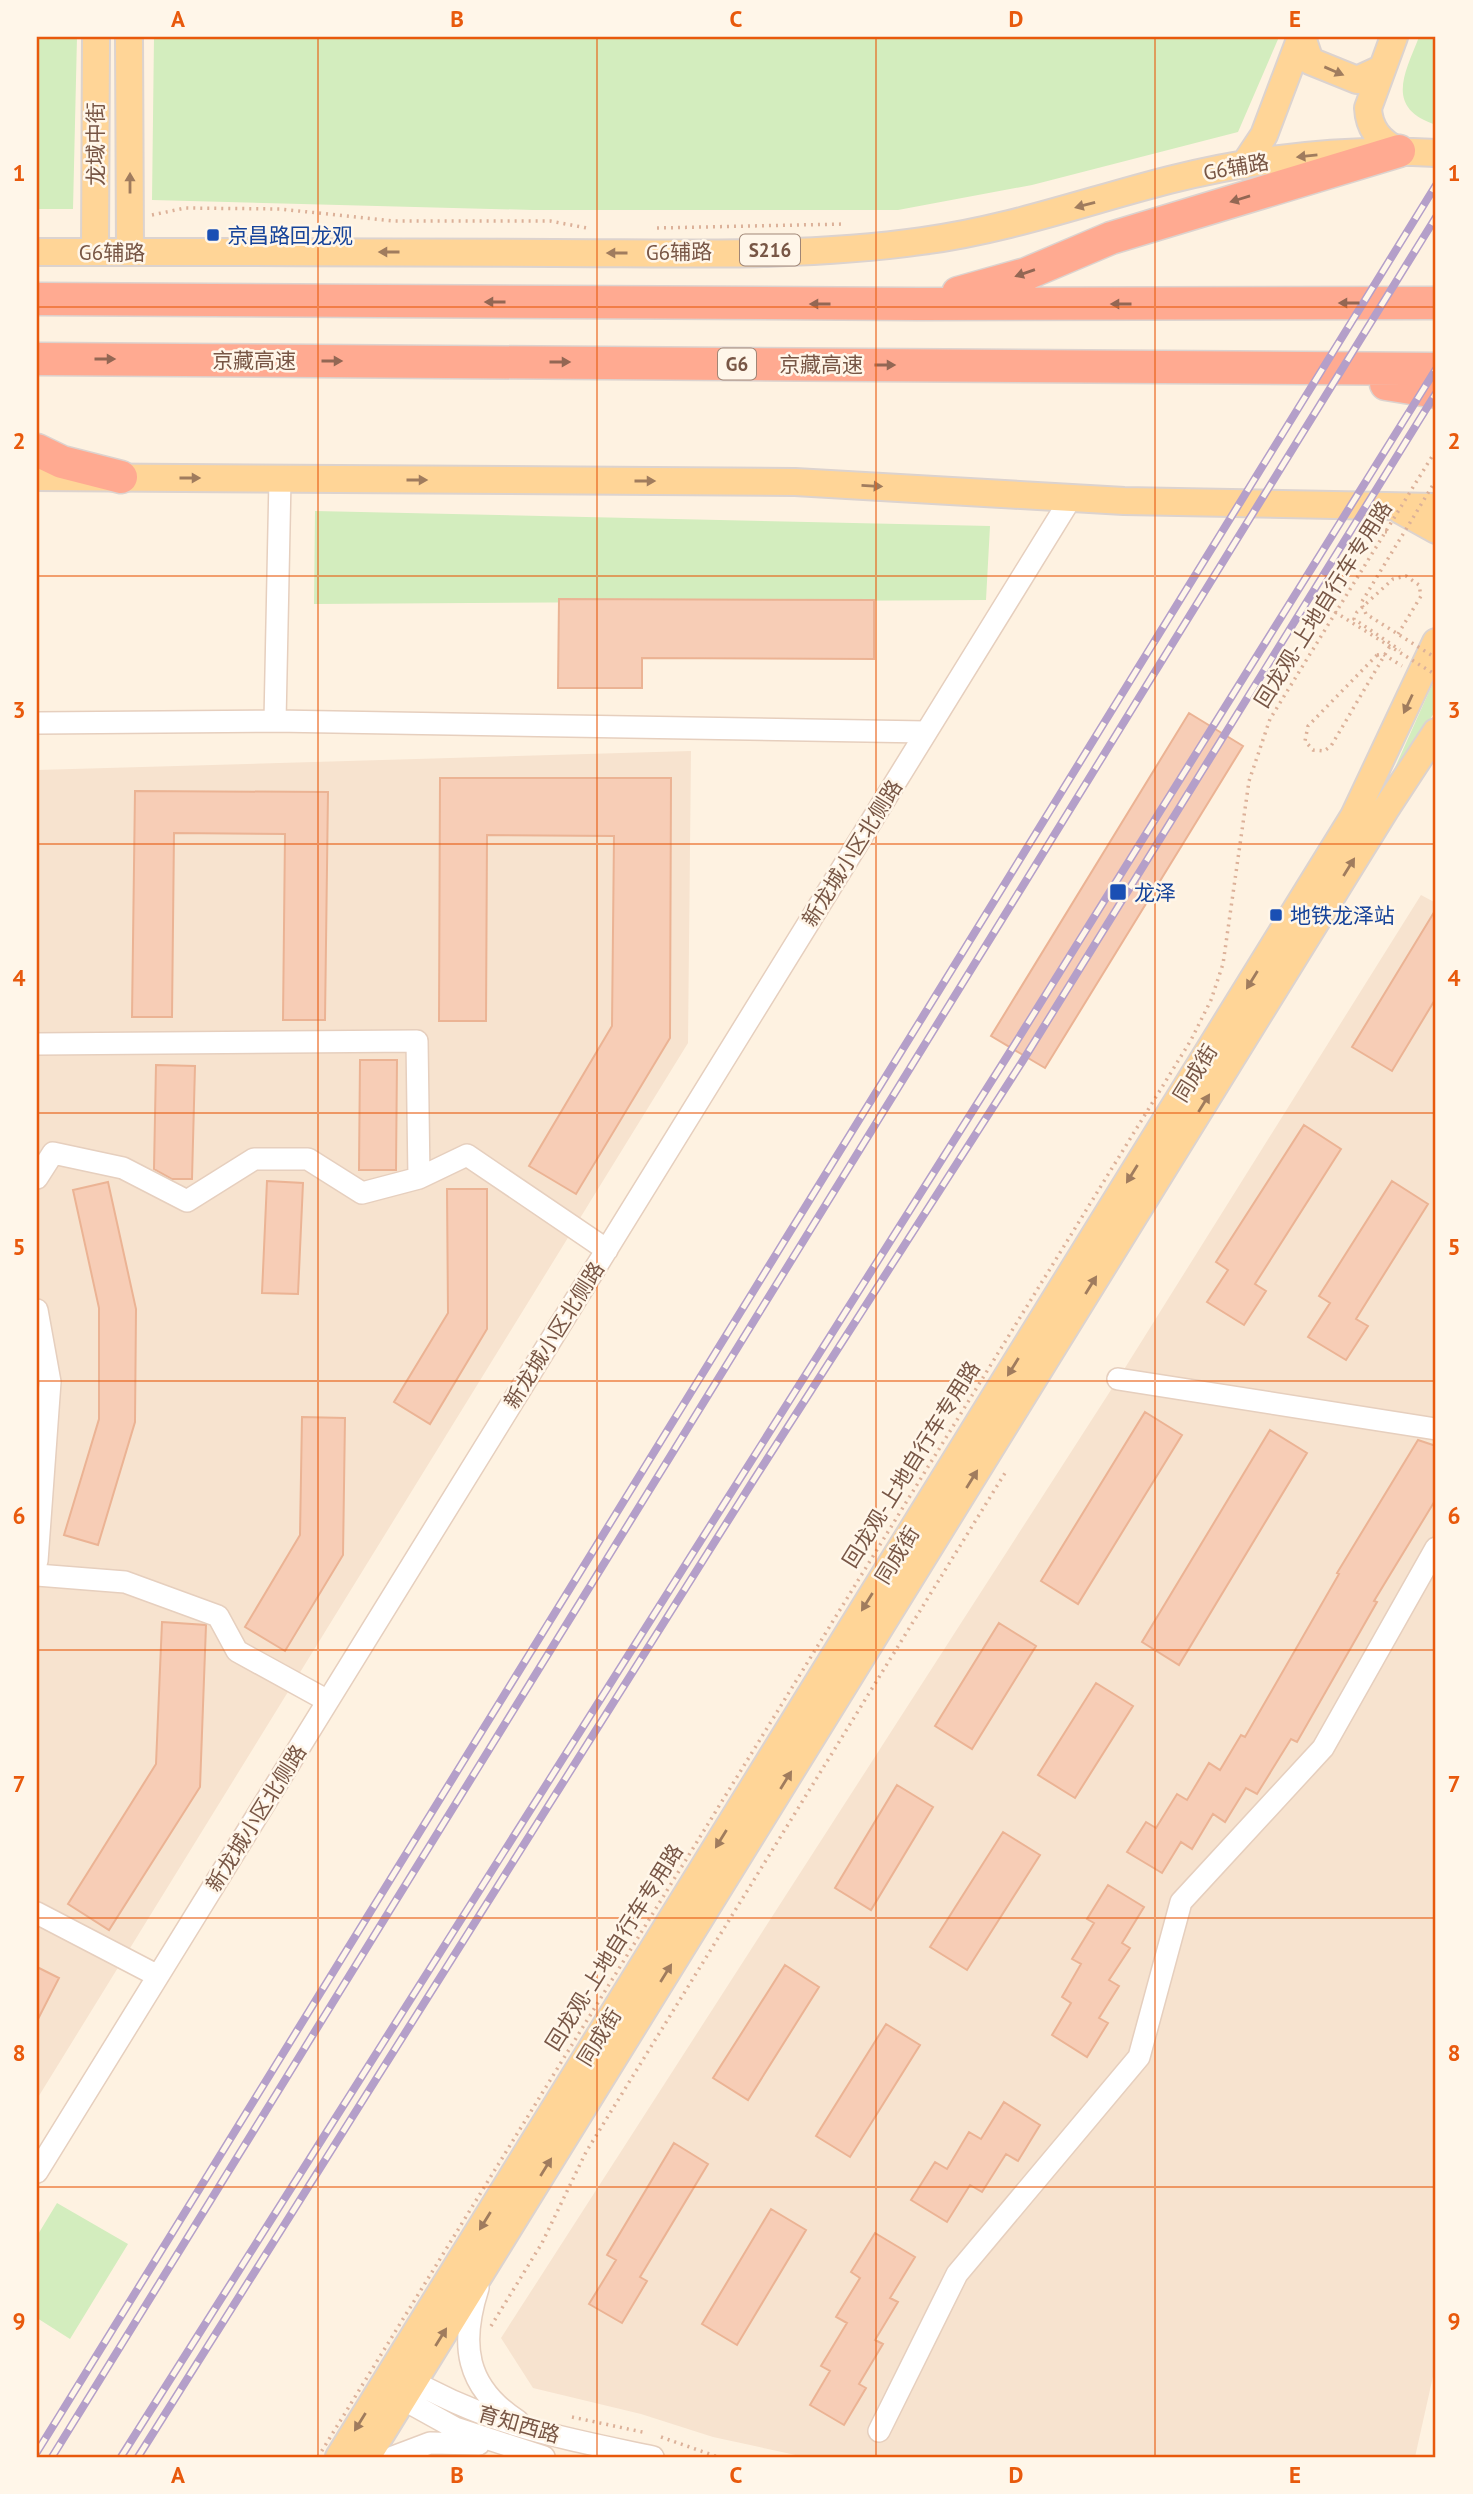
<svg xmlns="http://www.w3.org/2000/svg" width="1473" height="2494" font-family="'PT Sans','Noto Sans SC',sans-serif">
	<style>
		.residential { fill: #f7e3cf }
		.green { fill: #d3edbe }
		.building { fill: #f7cdb6; stroke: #ebb394; stroke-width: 2 }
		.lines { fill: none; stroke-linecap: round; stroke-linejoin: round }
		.minor-casing { stroke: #e6cfbe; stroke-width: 24 }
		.major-casing { stroke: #dcd3cf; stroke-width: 30 }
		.highway-casing { stroke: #dcd3cf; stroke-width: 35 }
		.path { stroke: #dcb199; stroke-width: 3.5; stroke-dasharray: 2 5; stroke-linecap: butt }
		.minor { stroke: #fff; stroke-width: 21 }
		.major { stroke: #ffd597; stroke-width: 26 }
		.highway { stroke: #ffaa91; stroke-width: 32 }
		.rail-casing { stroke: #b49fc9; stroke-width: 8 }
		.rail { stroke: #fff6e9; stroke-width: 5; stroke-dasharray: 16; stroke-linecap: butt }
		.path-bridge { stroke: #dcb199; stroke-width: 3.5; stroke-dasharray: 2 5; stroke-linecap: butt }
		.oneway { fill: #a07c5e }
		.oneway2 { fill: #936754 }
		.grid { fill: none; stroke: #e8590c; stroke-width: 2; stroke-opacity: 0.55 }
		.transit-dot { fill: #1a4fb4; stroke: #fff6e9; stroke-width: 2.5 }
		.labels { text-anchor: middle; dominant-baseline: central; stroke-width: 5; stroke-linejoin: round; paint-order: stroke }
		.shield { fill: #fff6e9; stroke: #a08676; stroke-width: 2 }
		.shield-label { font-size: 19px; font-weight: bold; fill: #785645 }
		.street-label { font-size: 21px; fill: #785645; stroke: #fff6e9 }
		.transit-label { font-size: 21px; fill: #164399; stroke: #fff6e9; text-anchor: start }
		.neatline { fill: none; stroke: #e8590c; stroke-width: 2.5 }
		.grid-label { font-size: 23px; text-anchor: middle; font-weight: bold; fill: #e8590c }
	</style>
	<rect width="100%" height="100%" fill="#fef2e1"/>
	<path class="residential" d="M691,751L688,1043L37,2099V770Z
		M1421,895L1436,903V2363L1415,2457H805L713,2437L641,2414L533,2388L501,2338L1118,1379Z"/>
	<path class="green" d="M37,37H77L73,209H37Z
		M154,37H1279L1238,132L1032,185L898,210H533L152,200Z
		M1419,37H1436V125C1385,108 1404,75 1419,37Z
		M315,511L990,526L986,600L314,604Z
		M1436,676V710L1389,781Z
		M57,2203L128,2244L70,2339L37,2318V2236Z"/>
	<path class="building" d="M559,599L874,600V659L642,658V688H558Z
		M1189,713L1243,746L1045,1068L991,1036Z
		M440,778H671L670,1038L576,1194L529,1166L612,1026L614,836L487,835L486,1021H439Z
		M135,791L328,792L325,1020H283L285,834L174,833L172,1017H132Z
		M1436,909V998L1392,1071L1352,1047Z
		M360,1060H397L396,1170H359Z
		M156,1065L195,1066L192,1179H172L154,1169Z
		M1304,1125L1341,1149L1255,1284L1266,1291L1244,1325L1207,1302L1228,1270L1216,1262Z
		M267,1181L303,1183L298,1294L262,1293Z
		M1392,1181L1428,1204L1356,1319L1368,1326L1346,1360L1308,1337L1330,1303L1319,1296Z
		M108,1182L136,1309L135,1422L98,1545L64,1535L99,1419V1308L73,1190Z
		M447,1189H487V1329L430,1424L394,1402L448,1313Z
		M1145,1412L1182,1435L1078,1604L1041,1581Z
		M302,1417L345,1418L343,1555L285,1651L245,1627L300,1535Z
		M1270,1430L1307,1453L1179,1665L1142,1642Z
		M1418,1440L1436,1446V1499L1374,1601L1377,1602L1297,1742L1291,1739L1257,1794L1246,1788L1225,1822L1213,1814L1192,1849L1181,1842L1162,1873L1127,1852L1146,1822L1156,1828L1177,1794L1187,1800L1209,1763L1220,1770L1241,1735L1245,1737L1339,1574L1337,1573Z
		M162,1622L206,1625L200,1787L109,1930L68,1904L156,1764Z
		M999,1623L1036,1646L972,1749L935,1726Z
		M1096,1683L1133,1706L1075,1798L1038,1775Z
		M897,1785L933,1807L871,1910L835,1888Z
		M1003,1832L1040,1855L967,1970L930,1947Z
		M1108,1885L1144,1907L1122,1943L1130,1948L1109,1980L1119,1986L1099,2018L1108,2023L1087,2057L1052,2035L1071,2003L1062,1997L1081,1964L1072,1959L1094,1923L1087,1919Z
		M785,1965L819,1987L748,2100L713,2078Z
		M37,1967L59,1978L37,2021Z
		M886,2024L920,2045L850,2157L816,2136Z
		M1004,2102L1040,2125L1018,2161L1006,2154L982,2192L970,2185L947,2222L911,2200L935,2162L947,2169L969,2132L981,2139Z
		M674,2143L708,2164L640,2277L647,2281L622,2323L589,2304L616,2260L607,2255Z
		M771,2209L806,2230L737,2345L702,2324Z
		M875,2233L915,2257L890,2298L898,2302L875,2340L883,2344L859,2384L866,2388L844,2425L810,2405L830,2371L821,2366L847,2323L836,2317L860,2278L851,2272Z"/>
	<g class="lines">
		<defs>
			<path id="minor" d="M275,721L280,479
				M37,723L275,721L926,732
				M37,1044L417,1041L419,1178L362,1193L308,1159H254L187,1201L123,1168L53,1153L37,1178
				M419,1178L467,1155L607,1250
				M37,1310L50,1382L37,1561
				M1118,1379L1436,1429
				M37,1575L125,1582L218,1616L237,1651L328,1701
				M37,1913L158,1976
				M37,2172L1071,498
				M478,2288C460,2344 465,2387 518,2421
				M401,2374C486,2425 558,2437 653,2457
				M390,2392L455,2428L544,2457
				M879,2431L957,2274L1139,2057L1181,1902L1323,1748L1436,1548
				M393,2457L430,2443L479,2444"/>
			<path id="major" d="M129,37L130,252
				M1302,37L1310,61L1357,80L1381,69
				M1394,37L1368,108C1369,129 1380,142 1399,151
				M1244,165L1264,135L1301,37
				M37,252C209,252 382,252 554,253C676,253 801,258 922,241C1007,230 1087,201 1169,180C1256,158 1347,148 1436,153
				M95,252L96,37
				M37,477L795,482L1124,501L1436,507
				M1400,510L1436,530
				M339,2457L1354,816L1436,642
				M367,2457L1385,810L1436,732"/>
			<path id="highway" d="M958,293L1026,274L1111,238L1399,151
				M37,299L919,304L1436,303
				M37,359L1436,369
				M1386,384L1436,392
				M37,450L62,462L121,477"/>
		</defs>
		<use href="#minor" class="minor-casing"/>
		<use href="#major" class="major-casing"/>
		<use href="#highway" class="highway-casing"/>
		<path class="path" d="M152,215L185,208L280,209L394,221H550L587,228
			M657,228L845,224
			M1357,531L1392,532
			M1398,634L1421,596L1419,585L1406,576L1393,579L1357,612L1354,619L1400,650
			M1377,655L1383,654L1402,666
			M491,2326L542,2243L586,2152L1005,1473
			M572,2417L647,2433
			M661,2437L718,2457"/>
		<use href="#minor" class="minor"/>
		<use href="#major" class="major"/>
		<use href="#highway" class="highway"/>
		<defs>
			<path id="rail" d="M37,2452L1436,185
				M52,2457L1436,217
				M121,2457L1008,1055L1436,369
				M138,2457L753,1481L1022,1062L1436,393"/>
		</defs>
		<use href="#rail" class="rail-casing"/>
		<use href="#rail" class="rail"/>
		<path class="path-bridge" d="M1436,480L1361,603L1366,614L1436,658
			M1335,612L1436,675
			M1377,655L1308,726L1305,741L1313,750L1324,751L1331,746L1390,646
			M318,2457L1191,1040L1211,1000L1223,964L1249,781L1270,719L1436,450"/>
	</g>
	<defs><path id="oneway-solid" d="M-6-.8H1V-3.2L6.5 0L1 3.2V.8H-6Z" transform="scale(1.75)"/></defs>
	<g class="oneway">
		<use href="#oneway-solid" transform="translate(1334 71) rotate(23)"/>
		<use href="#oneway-solid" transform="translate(1307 156) rotate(174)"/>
		<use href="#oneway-solid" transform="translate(130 183) rotate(-90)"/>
		<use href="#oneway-solid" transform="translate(1085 205) rotate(165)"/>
		<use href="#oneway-solid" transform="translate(389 252) rotate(-180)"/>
		<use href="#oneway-solid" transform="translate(617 253) rotate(-180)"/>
		<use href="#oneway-solid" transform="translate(190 478)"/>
		<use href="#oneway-solid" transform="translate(417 480)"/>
		<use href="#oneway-solid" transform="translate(645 481)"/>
		<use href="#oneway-solid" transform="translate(872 486) rotate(3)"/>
		<use href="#oneway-solid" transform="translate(1408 704) rotate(115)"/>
		<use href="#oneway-solid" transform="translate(1349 867) rotate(-58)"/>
		<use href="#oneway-solid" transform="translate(1252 980) rotate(122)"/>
		<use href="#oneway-solid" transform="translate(1204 1103) rotate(-58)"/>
		<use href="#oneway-solid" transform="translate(1132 1174) rotate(122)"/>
		<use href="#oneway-solid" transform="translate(1091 1285) rotate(-58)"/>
		<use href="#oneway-solid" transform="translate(1013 1367) rotate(122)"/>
		<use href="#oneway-solid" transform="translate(972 1479) rotate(-58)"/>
		<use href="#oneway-solid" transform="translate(867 1602) rotate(122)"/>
		<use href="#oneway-solid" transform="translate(786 1780) rotate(-58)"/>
		<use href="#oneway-solid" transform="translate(721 1839) rotate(122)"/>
		<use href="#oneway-solid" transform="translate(666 1973) rotate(-58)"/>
		<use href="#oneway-solid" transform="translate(546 2167) rotate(-58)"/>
		<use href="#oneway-solid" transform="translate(485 2221) rotate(122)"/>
		<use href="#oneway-solid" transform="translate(441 2337) rotate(-58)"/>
		<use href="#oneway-solid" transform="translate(360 2422) rotate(122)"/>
	</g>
	<g class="oneway2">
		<use href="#oneway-solid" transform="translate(1240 199) rotate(163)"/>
		<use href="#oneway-solid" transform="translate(1025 273) rotate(161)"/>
		<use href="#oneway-solid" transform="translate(495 302) rotate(-180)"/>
		<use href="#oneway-solid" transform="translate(1349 303) rotate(180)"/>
		<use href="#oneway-solid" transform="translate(820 304) rotate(-180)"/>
		<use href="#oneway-solid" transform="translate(1121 304) rotate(180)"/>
		<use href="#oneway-solid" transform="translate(105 359)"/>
		<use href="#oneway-solid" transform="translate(332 361)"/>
		<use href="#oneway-solid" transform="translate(560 362)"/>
		<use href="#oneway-solid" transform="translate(885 365)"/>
	</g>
	<path class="grid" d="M318,37V2457M597,37V2457M876,37V2457M1155,37V2457M37,307H1436M37,576H1436M37,844H1436M37,1113H1436M37,1381H1436M37,1650H1436M37,1918H1436M37,2187H1436"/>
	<g class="transit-dot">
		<rect x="206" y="228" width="14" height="14" rx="3.5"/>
		<rect x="1109" y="883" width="18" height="18" rx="3.5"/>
		<rect x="1269" y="908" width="14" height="14" rx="3.5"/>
	</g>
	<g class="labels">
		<g class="shield">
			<rect x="740" y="234.5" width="60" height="31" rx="5"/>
			<rect x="718" y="348.5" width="38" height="31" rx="5"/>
		</g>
		<g class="shield-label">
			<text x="770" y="250">S216</text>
			<text x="737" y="364">G6</text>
		</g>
		<g class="street-label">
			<text transform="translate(95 144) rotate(-90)">龙域中街</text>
			<text transform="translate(1236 167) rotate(-10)">G6辅路</text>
			<text x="112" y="252">G6辅路</text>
			<text transform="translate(679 252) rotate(-1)">G6辅路</text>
			<text x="254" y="360">京藏高速</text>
			<text x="821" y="364">京藏高速</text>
			<text transform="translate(1323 604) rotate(-58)">回龙观-上地自行车专用路</text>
			<text transform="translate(852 853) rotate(-58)">新龙城小区北侧路</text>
			<text transform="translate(1195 1073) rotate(-58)">同成街</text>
			<text transform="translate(554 1335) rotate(-58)">新龙城小区北侧路</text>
			<text transform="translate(911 1464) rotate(-58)">回龙观-上地自行车专用路</text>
			<text transform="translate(897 1555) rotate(-58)">同成街</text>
			<text transform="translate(256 1818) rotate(-58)">新龙城小区北侧路</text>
			<text transform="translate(614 1947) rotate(-58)">回龙观-上地自行车专用路</text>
			<text transform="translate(599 2037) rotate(-58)">同成街</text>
			<text transform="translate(519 2424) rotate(16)">育知西路</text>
		</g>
		<g class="transit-label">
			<text x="227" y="235">京昌路回龙观</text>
			<text x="1134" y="892">龙泽</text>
			<text x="1290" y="915">地铁龙泽站</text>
		</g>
	</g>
	<rect width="1473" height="2494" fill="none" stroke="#fff6e9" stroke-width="77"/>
	<rect x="38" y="38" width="1396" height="2418" class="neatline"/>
	<g class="grid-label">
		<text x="178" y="27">A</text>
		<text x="457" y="27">B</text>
		<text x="736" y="27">C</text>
		<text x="1016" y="27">D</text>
		<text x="1295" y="27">E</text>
		<text x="19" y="181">1</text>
		<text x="1454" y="181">1</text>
		<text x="19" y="449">2</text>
		<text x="1454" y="449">2</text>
		<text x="19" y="718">3</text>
		<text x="1454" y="718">3</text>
		<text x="19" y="986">4</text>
		<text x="1454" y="986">4</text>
		<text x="19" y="1255">5</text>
		<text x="1454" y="1255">5</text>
		<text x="19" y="1524">6</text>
		<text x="1454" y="1524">6</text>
		<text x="19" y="1792">7</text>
		<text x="1454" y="1792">7</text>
		<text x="19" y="2061">8</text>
		<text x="1454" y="2061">8</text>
		<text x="19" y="2329">9</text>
		<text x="1454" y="2329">9</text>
		<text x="178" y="2483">A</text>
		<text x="457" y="2483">B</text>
		<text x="736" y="2483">C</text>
		<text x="1016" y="2483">D</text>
		<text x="1295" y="2483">E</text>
	</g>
</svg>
